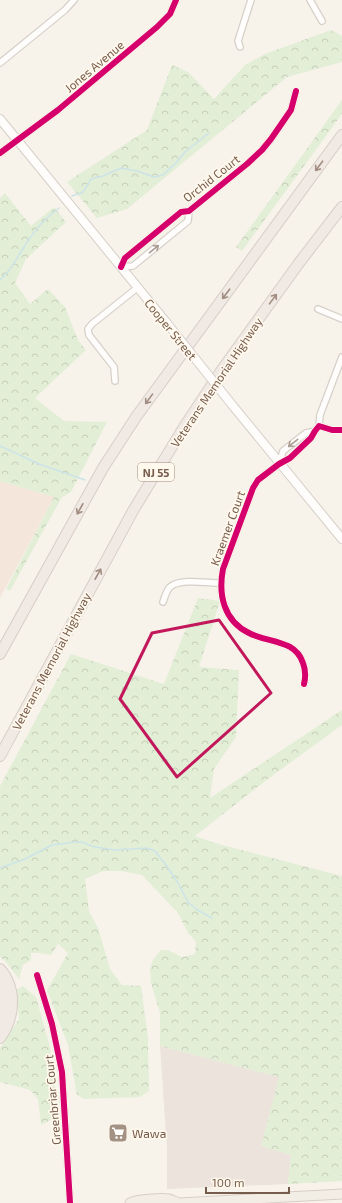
<svg xmlns="http://www.w3.org/2000/svg" width="342" height="1203" font-family="'Exo 2',sans-serif">
	<style>
		.commercial { fill: #f5e6dc }
		.industrial { fill: #ebe3dc }
		.forest { fill: url(#forest-crowns) }
		.lines { fill: none; stroke-linecap: round; stroke-linejoin: round }
		.stream { stroke: #cce4e8; stroke-width: 1.5 }
		.street-casing { stroke: #d6d0c9; stroke-width: 8 }
		.secondary-casing { stroke: #d6cfc8; stroke-width: 10 }
		.primary-casing { stroke: #d6cec6; stroke-width: 11 }
		.highway-casing { stroke: #d6cec6; stroke-width: 12 }
		.street { stroke: #fefdfc; stroke-width: 5.5 }
		.secondary { stroke: #fefdfc; stroke-width: 8 }
		.primary { stroke: #f2eee6; stroke-width: 9 }
		.highway { stroke: #f1e9e4; stroke-width: 10 }
		.secondary-bridge-casing { stroke: #d6cfc8; stroke-width: 10; stroke-linecap: butt }
		.secondary-bridge { stroke: #fefdfc; stroke-width: 8 }
		.cycleway-casing { stroke: #fff8ed; stroke-width: 8 }
		.cycleway { stroke: #d6006c; stroke-width: 6 }
		.oneway { stroke: #a18d81 }
		.oneway2 { stroke: #ac9c92 }
		.marked { fill: none; stroke: #c2185b; stroke-width: 3; stroke-linejoin: round }
		.labels { text-anchor: middle; dominant-baseline: central; stroke-width: 3.5; stroke-linejoin: round; paint-order: stroke }
		.shield { fill: #fff8ed; stroke: #9f8b7c; stroke-width: 1 }
		.shield-label { font-size: 11px; font-weight: bold; fill: #765c4b }
		.street-label { font-size: 12px; fill: #765c4b; stroke: #fff8ed }
		.poi-label { font-size: 12px; fill: #765c4b; stroke: #fff8ed; text-anchor: start }
	</style>
	<defs>
		<pattern id="forest-crowns" width="20" height="18" patternUnits="userSpaceOnUse"><rect width="20" height="18" fill="#e3eed6"/><path d="M2 6a3 3 0 1 1 6 0M12 15a3 3 0 1 1 6 0" fill="none" stroke="#c6ceb9"/></pattern>
	</defs>
	<rect width="100%" height="100%" fill="#f7f3eb"/>
	<path class="commercial" d="M0,481L54,497L0,598Z"/>
	<path class="industrial" d="M160,1046L280,1077L261,1145L291,1155L288,1184L167,1189V1150Z"/>
	<path class="forest" d="M331,30L342,36V62L287,77L127,209L97,218L67,182L147,130L172,65L188,72L214,99L245,65L265,54Z
		M342,100V114L242,251L236,247Z
		M5,193L31,226L54,207L66,222L26,259L15,283L30,304L48,289L65,307L78,340L86,350L35,398L64,421L107,422L71,492L62,497L10,591L6,589L54,497L0,481V198Z
		M198,598L220,601L199,667L239,670L236,737L214,769L210,798L342,710V725L268,779L195,836L215,843L342,876V1181L288,1184L291,1155L261,1146L279,1077L160,1046V1013L151,983L150,969L153,960L161,950H168L182,957L195,954L196,942L188,933L178,913L142,875L121,871H103L85,879L89,911L98,928L110,969L122,985L141,986L148,1038L149,1091L140,1097L84,1099L77,1095L68,1045L47,990L68,953L58,944L51,955L38,953H31V960L23,965L19,979L5,961L0,957V786L71,654L164,684Z
		M23,986L36,997L50,1047L58,1116L41,1125L38,1099L30,1090L0,1082V1048L19,1019L16,990Z"/>
	<g class="lines">
		<path class="stream" d="M72,196L83,192L91,179L103,176L121,168L137,171L154,177L163,175L176,163L185,152L209,133
			M0,280C11,271 16,259 24,247C33,232 45,218 59,208
			M0,446L39,464L85,480
			M0,868L25,859L52,845L75,842H81L95,847L115,850L147,848L155,851L166,865L178,883L188,902L196,909L212,918"/>
		<defs>
			<path id="street" d="M310,0L322,21
				M240,47L238,41L251,0
				M0,63L65,10L74,0
				M0,153L58,110L157,27L170,14L176,0
				M121,267L125,258L181,212L189,211L247,164L262,150L271,139L291,110L296,91
				M121,267L133,266L188,221L189,211
				M318,309L342,319
				M115,381L114,367L89,335L88,329L92,324L137,288
				M319,426L320,415L342,357
				M279,464L283,451L306,433L315,431
				M163,602C165,597 166,591 170,587C180,578 207,583 220,583
				M304,684C306,676 306,671 303,663C295,639 268,643 249,633C224,621 218,595 223,569L253,488L258,480L279,464L290,458L311,438L315,431L319,426L332,430H342
				M37,975L52,1024L62,1072L70,1203"/>
			<path id="secondary" d="M0,119L166,322
				M233,406L342,539"/>
			<path id="primary" d="M130,1203C136,1199 161,1198 169,1199C172,1200 176,1202 179,1203L342,1194"/>
			<path id="highway" d="M0,654L103,468L136,417L342,135
				M0,756L134,509L184,427L221,371L299,263L342,207
				M0,969C17,988 15,1018 0,1038
				M0,983C6,996 5,1010 0,1024"/>
		</defs>
		<use href="#street" class="street-casing"/>
		<use href="#secondary" class="secondary-casing"/>
		<use href="#primary" class="primary-casing"/>
		<use href="#highway" class="highway-casing"/>
		<use href="#street" class="street"/>
		<use href="#secondary" class="secondary"/>
		<use href="#primary" class="primary"/>
		<use href="#highway" class="highway"/>
		<defs>
			<path id="secondary-bridge" d="M166,322L233,406"/>
		</defs>
		<use href="#secondary-bridge" class="secondary-bridge-casing"/>
		<use href="#secondary-bridge" class="secondary-bridge"/>
		<defs>
			<path id="cycleway" d="M0,153L58,110L157,27L170,14L176,0
				M121,267L125,258L181,212L189,211L247,164L262,150L271,139L291,110L296,91
				M304,684C306,676 306,671 303,663C295,639 268,643 249,633C224,621 218,595 223,569L253,488L258,480L279,464L290,458L311,438L315,431L319,426L332,430H342
				M37,975L52,1024L62,1072L70,1203"/>
		</defs>
		<use href="#cycleway" class="cycleway-casing"/>
		<use href="#cycleway" class="cycleway"/>
	</g>
	<defs><path id="oneway-shaft" d="M-6 0H5M1.5-3L5.5 0L1.5 3" fill="none" stroke-width="1.6" stroke-linecap="round" stroke-linejoin="round"/></defs>
	<g class="oneway">
		<use href="#oneway-shaft" transform="translate(319 166) rotate(127)"/>
		<use href="#oneway-shaft" transform="translate(226 294) rotate(127)"/>
		<use href="#oneway-shaft" transform="translate(273 299) rotate(-54)"/>
		<use href="#oneway-shaft" transform="translate(149 399) rotate(126)"/>
		<use href="#oneway-shaft" transform="translate(80 509) rotate(119)"/>
		<use href="#oneway-shaft" transform="translate(98 574) rotate(-61)"/>
	</g>
	<g class="oneway2">
		<use href="#oneway-shaft" transform="translate(154 249) rotate(-39)"/>
		<use href="#oneway-shaft" transform="translate(293 443) rotate(142)"/>
	</g>
	<path class="marked" d="M219,620L271,693L177,777L120,699L152,633Z"/>
	<defs>
		<symbol id="supermarket-square" viewBox="-11 -11 22 22"><rect x="-9" y="-9" width="18" height="18" rx="4" fill="#a39183" stroke="#fff8ed"/><path d="M-6-5.5h2.5l.6 2H6L4.5 2H-2.5L-4.4-4H-6ZM-1.5 3.2a1.3 1.3 0 1 0 .1 0ZM3 3.2a1.3 1.3 0 1 0 .1 0Z" fill="#fff"/></symbol>
	</defs>
	<g fill-rule="evenodd">
		<use href="#supermarket-square" x="107" y="1122" width="22" height="22"/>
	</g>
	<g class="labels">
		<rect class="shield" x="138" y="463" width="36" height="18" rx="3"/>
		<g class="shield-label">
			<text x="156" y="472">NJ 55</text>
		</g>
		<g class="street-label">
			<text transform="translate(94 66) rotate(-40)">Jones Avenue</text>
			<text transform="translate(211 178) rotate(-38)">Orchid Court</text>
			<text transform="translate(171 329) rotate(51)">Cooper Street</text>
			<text transform="translate(216 382) rotate(-56)">Veterans Memorial Highway</text>
			<text transform="translate(227 528) rotate(-70)">Kraemer Court</text>
			<text transform="translate(51 661) rotate(-62)">Veterans Memorial Highway</text>
			<text transform="translate(52 1100) rotate(-95)">Greenbriar Court</text>
		</g>
		<g class="poi-label">
			<text x="132" y="1133">Wawa</text>
		</g>
	</g>
	<path d="M206 1187v6h83v-6" fill="none" stroke="#765c4b" stroke-width="2"/>
	<text x="212" y="1187" font-size="12" fill="#765c4b" stroke="#fff8ed" stroke-width="3" paint-order="stroke">100 m</text>
</svg>
